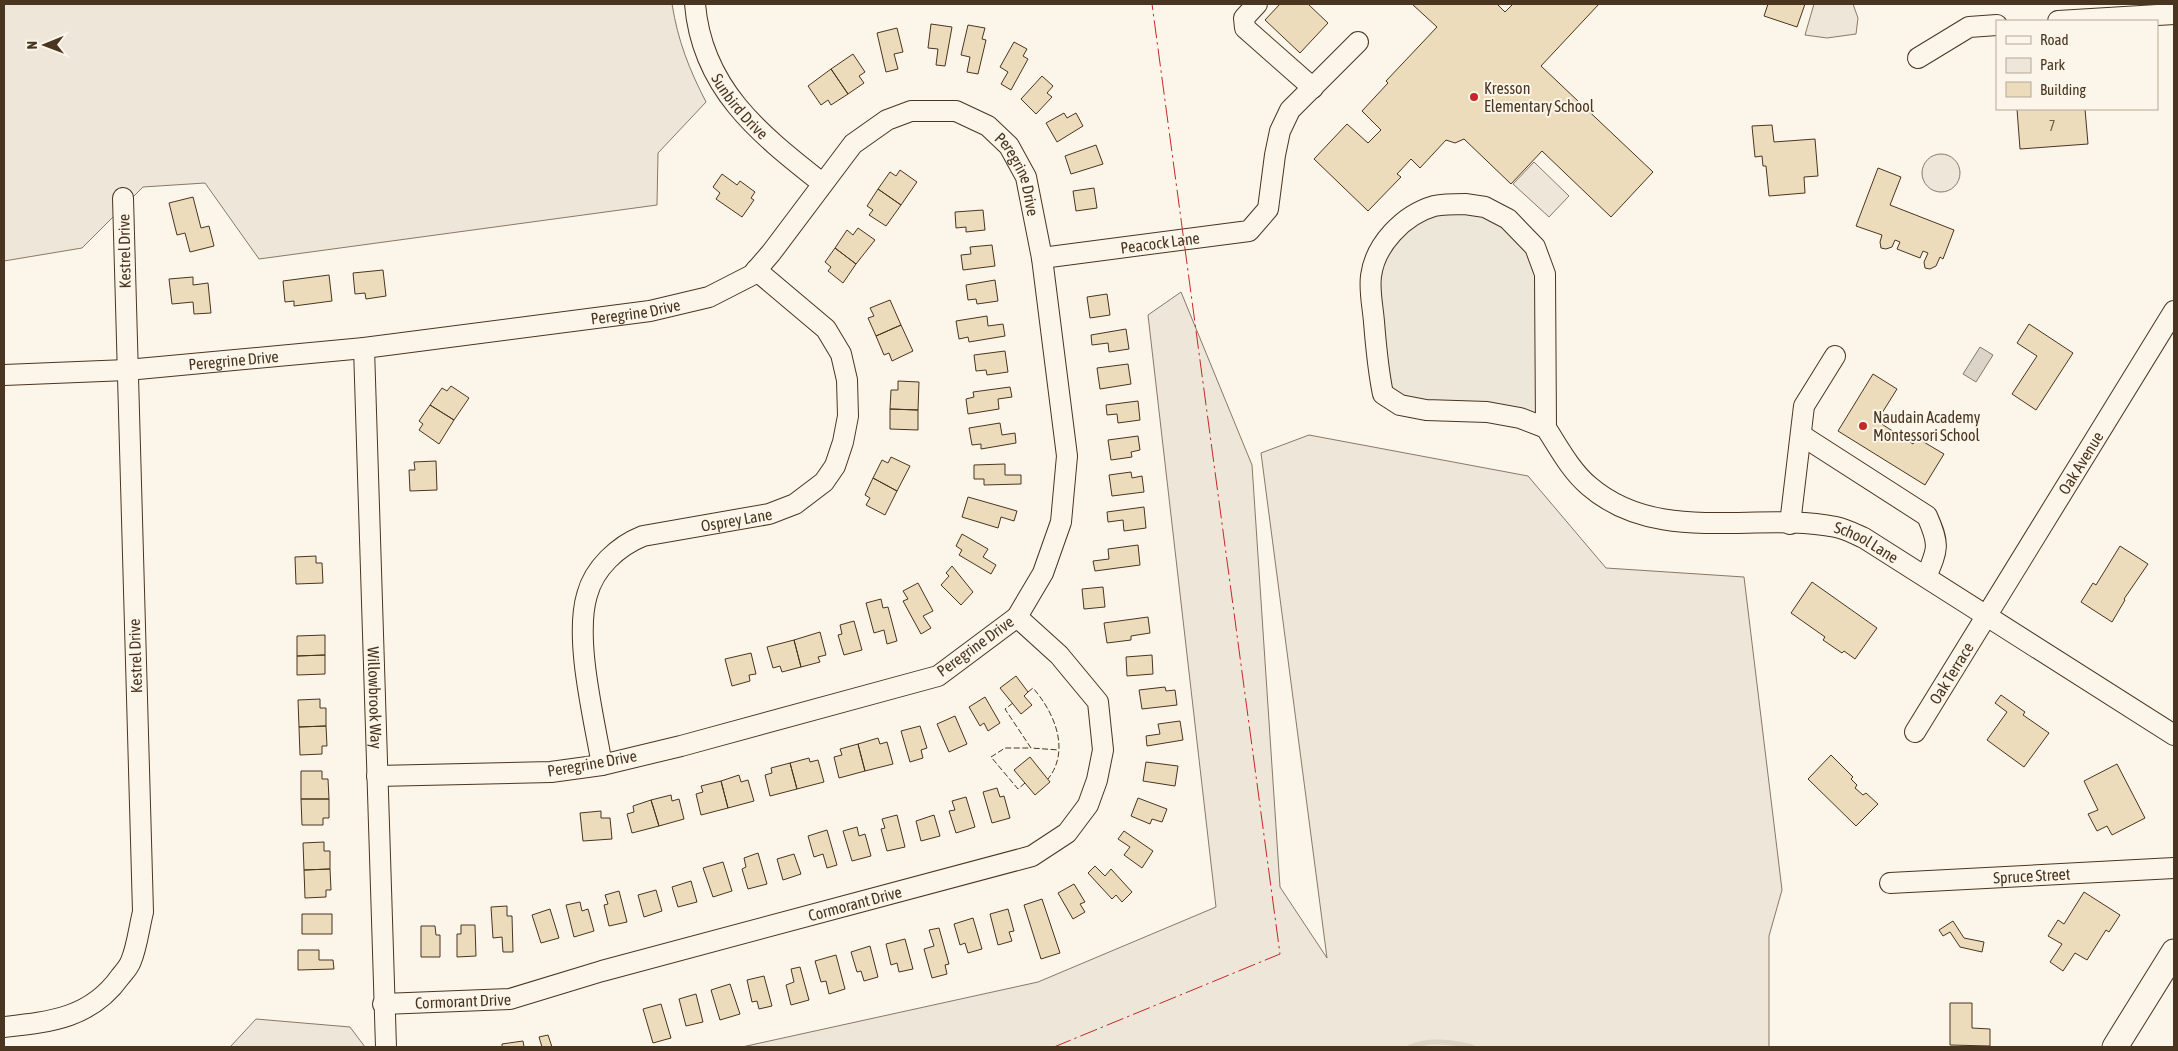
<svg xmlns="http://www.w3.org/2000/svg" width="2178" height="1051" font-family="'Asap Condensed',sans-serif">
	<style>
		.green { fill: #ede6d9; stroke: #887966 }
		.parking { fill: #ede7d9; stroke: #887966 }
		.water { fill: #dcd4c6; stroke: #887966 }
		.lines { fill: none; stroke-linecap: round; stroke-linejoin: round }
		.stream { stroke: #dcd4c6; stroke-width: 5 }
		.building { fill: #ecdcbc; stroke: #4a3520 }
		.minor-casing { stroke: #4a3520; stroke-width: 22 }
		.major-casing { stroke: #4a3520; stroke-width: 27 }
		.minor { stroke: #fbf6e9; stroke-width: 20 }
		.major { stroke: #fbf6e9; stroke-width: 25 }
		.fence { stroke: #4a3520; stroke-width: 1; stroke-dasharray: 6 2.5; stroke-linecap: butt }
		.power { stroke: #c62828; stroke-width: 1; stroke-dasharray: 18 4 2.5 4; stroke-linecap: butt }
		.poi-dot { fill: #c62828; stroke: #fbf6e9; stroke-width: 2 }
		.labels { text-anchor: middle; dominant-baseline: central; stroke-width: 4; stroke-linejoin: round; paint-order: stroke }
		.number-label { font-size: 14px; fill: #725f47 }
		.poi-label { font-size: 16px; fill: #4a3520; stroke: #fbf6e9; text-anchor: start }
		.street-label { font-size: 16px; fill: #4a3520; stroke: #fbf6e9 }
	</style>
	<rect width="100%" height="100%" fill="#fbf6e9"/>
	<path class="green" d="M4,4H672C678,41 689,69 706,102L658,153L657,205L259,259L205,183L143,187L82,248L4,261Z
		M1814,4H1853L1858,18L1856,34L1827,38L1805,35Z
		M1922 173a19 19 0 1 1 38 0a19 19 0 1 1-38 0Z
		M1534,162L1569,196L1549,217L1513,184Z
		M1181,292L1252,465L1280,887L1327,958L1261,453L1309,435L1528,476L1606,568L1744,577L1782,890L1769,936V1047H742L1038,982L1216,907L1148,315Z
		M256,1019L350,1027L365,1047H230Z"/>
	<path class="parking" d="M1465,204L1535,247L1546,428L1383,394L1376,258L1400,225Z"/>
	<path class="water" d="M1980,347L1993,355L1976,382L1963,374Z"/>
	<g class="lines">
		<path class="stream" d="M1410,1047C1429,1039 1453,1042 1472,1047"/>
	</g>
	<path class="building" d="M1280,4H1308L1328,23L1300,53L1265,20Z
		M1412,4H1497L1505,12L1513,4H1599L1541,66L1653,172L1611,217L1542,151L1511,184L1464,139L1455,143L1446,140L1420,168L1411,159L1397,174L1401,177L1368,211L1314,159L1347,124L1368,143L1381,130L1362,111L1388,83L1386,81L1437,27Z
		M1768,4H1805L1797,27L1764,16Z
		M931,24L952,27L945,66L936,65L938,49L928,48Z
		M968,25L985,28L982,39L986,40L978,74L967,72L970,57L961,55Z
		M897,28L903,52L894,54L898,69L886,72L877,33Z
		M1014,42L1027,49L1023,56L1028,59L1011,90L1001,84L1008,72L1000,67Z
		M853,54L865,72L859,76L864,83L848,94L831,69Z
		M831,69L848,94L831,105L828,100L821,105L808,86Z
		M1042,76L1053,86L1047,93L1052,97L1036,114L1021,99Z
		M2017,109H2085L2088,144L2020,149Z
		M1064,113L1067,118L1076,113L1083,126L1057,142L1046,123Z
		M1772,125L1774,142L1815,139L1818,176L1804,177L1805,193L1769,196L1766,166H1763L1762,156L1755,157L1752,126Z
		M1096,145L1103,164L1071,174L1065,156Z
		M1878,168L1901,177L1890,205L1954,230L1943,259L1940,257L1936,266L1930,269L1925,268L1924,262L1928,253L1923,251L1920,258L1897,249L1900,242L1895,240L1892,247L1886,249L1881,248L1880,242L1882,235L1856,226Z
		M900,170L917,182L901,205L878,189L890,172L896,176Z
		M722,174L737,185L740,181L755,192L751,198L754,200L742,217L716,199L720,193L713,187Z
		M1094,188L1097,208L1076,211L1073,191Z
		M878,189L901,205L886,226L869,215L873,210L867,206Z
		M193,197L201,228L209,226L214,246L190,252L185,233L177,235L169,203Z
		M983,210L985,230L966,232V227L956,228L955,212Z
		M858,228L875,240L856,264L835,248L847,230L853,235Z
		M992,245L995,266L963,270L961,255L971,254L970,247Z
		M835,248L856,264L843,283L828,271L831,267L825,262Z
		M383,270L386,296L366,299L365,293L355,294L353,273Z
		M329,275L332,301L294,306V301L285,302L283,281Z
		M193,277V285L208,283L211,313L194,314L193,302L172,304L169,279Z
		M995,280L998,301L977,304L976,299L968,300L966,285Z
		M1107,294L1110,315L1090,318L1087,297Z
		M890,300L901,325L876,336L868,318L874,316L870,308Z
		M987,316L988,326L1003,324L1005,336L969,342L968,337L959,339L956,321Z
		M2029,324L2073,353L2036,410L2012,394L2037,356L2017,343Z
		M901,325L913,351L892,361L889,353L884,355L876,336Z
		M1126,329L1129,349L1109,352L1108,343L1092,345L1091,335Z
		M1005,351L1008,372L987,375L986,370L976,371L974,355Z
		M1128,364L1131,384L1100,389L1097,368Z
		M1873,374L1897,389L1877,421L1913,444L1917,438L1944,454L1925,485L1838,431Z
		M898,381L919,382L918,410L890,409L891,390H898Z
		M451,386L469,398L454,420L430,405L442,388L447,391Z
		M1010,387L1012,397L998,399L999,409L968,414L966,399L974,397L973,392Z
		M1138,401L1140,420L1118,423L1117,414L1107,415L1106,405Z
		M430,405L454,420L439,444L419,430L423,424L419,421Z
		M890,409L918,410V430L890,429Z
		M1000,423L1002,435L1015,433L1016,443L981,449V444L972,445L969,428Z
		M1138,436L1140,450L1131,452L1132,457L1111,460L1108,440Z
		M891,457L910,466L897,491L873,478L882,460L888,463Z
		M436,461L437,490L410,491L409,470H415L414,462Z
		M1005,464V475H1021V484L984,485V479H974V465Z
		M1131,472L1132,478L1142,476L1144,492L1112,496L1109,475Z
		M873,478L897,491L885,515L866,505L870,498L865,495Z
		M968,497L1017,511L1014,521L1001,517L998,528L962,517Z
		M1144,507L1146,528L1124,531L1123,520L1108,522L1107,512Z
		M962,534L988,549L983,557L996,565L991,574L959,555L962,550L956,546Z
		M1138,545L1140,565L1095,571L1093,561L1109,559L1108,549Z
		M2120,546L2148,564L2124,599L2125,600L2112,622L2081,602L2093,583L2096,585Z
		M316,556V563H322L323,583L296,584L295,557Z
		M952,566L973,592L961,605L941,585L949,576L946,573Z
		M1812,582L1877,628L1855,659L1844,651L1842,653L1823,640L1825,637L1791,613Z
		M918,583L933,611L923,616L931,628L921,634L903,601L908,599L903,591Z
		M1103,587L1105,607L1084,609L1082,589Z
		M881,599L883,608L888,607L897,641L887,644L884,630L874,633L866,603Z
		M1148,617L1150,633L1131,636V640L1107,643L1104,623Z
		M854,621L862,650L844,655L838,635L842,634L840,625Z
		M820,632L826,655L818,657L820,662L801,667L794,640Z
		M325,635V655L297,656V636Z
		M794,640L801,667L782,672L780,666L773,668L767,647Z
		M751,653L756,674L749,675L750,681L732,686L725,659Z
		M325,655V674L297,675V656Z
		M1152,655L1153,674L1127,676L1126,657Z
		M1016,676L1028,692L1024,696L1032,705L1021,714L1000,688Z
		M1165,687L1166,691L1175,690L1177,705L1142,709L1139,690Z
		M2001,695L2025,712L2023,715L2049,733L2024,767L1987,740L2007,712L1995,703Z
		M985,697L1000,723L988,731L984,723L980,726L969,707Z
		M320,699V708H326V726L299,727L298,700Z
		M955,716L967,744L949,752L937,724Z
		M1180,721L1183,740L1147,746L1146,736L1160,734L1158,724Z
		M326,726L327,746H322V754L300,755L299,727Z
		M920,726L927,748L921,750L923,758L910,762L901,731Z
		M878,738L880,744L887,742L893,764L865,771L858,744Z
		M858,744L865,771L839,778L834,757L842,755L840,749Z
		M1831,755L1853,777L1851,779L1857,785L1855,788L1863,795L1866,793L1878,804L1856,826L1808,779Z
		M1030,757L1050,782L1035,795L1014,770Z
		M809,758L810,762L818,760L824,782L797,789L790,763Z
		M1146,762L1178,766L1175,786L1143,781Z
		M790,763L797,789L770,796L765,775L772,773L771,768Z
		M2117,764L2145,818L2112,835L2107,826L2097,831L2088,814L2098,810L2084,781Z
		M301,771H322V779H328L329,799H301Z
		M739,775L741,782L748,780L754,801L728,808L721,781Z
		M721,781L728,808L701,815L696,794L703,792L701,786Z
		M997,788L1000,797L1004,796L1010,818L992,823L983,792Z
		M671,795L672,801L679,799L684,819L659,826L651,800Z
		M966,797L975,827L956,833L949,811L955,810L952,801Z
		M1138,798L1167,809L1162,822L1152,819L1150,824L1131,816Z
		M301,799H329V818H323V825H302Z
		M651,800L659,826L632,833L627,814L634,812L633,806Z
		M601,811V818H610L612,839L583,841L580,813Z
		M897,815L905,847L887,851L881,829L885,828L882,819Z
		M934,815L940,836L921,841L916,821Z
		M857,827L859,836L865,834L871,856L852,861L843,831Z
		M827,830L837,865L827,868L823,854L814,857L808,836Z
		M1124,831L1153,851L1142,868L1124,855L1130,847L1118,839Z
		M324,842V851H330V869L304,870L303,843Z
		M758,853L767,884L748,889L742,869L746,867L744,858Z
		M794,854L801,874L783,880L777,859Z
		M723,862L732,891L713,897L703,868Z
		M1095,866L1105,876L1111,869L1132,892L1122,902L1116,895L1112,899L1088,873Z
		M330,869L331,890H326V897L305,898L304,870Z
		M691,881L697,902L678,907L672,887Z
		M1074,884L1085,902L1080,904L1085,912L1073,919L1058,893Z
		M656,890L662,911L644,917L638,895Z
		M619,891L627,922L609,926L604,905L608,904L605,895Z
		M2084,892L2120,915L2109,932L2106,930L2087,960L2075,953L2063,971L2050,962L2062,944L2048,936L2058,920L2064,924Z
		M1042,899L1060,953L1041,959L1024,905Z
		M580,902L582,911L588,909L594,931L574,937L566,905Z
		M507,906V916H512L513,952H503L502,937L493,938L491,907Z
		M550,909L559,938L541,943L532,915Z
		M1008,909L1014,931L1009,932L1012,941L998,945L990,914Z
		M302,914H332V934H302Z
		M973,918L982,949L968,953L965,943L960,945L954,924Z
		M1953,921L1964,938L1984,942L1982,952L1960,947L1950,932L1943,936L1939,930Z
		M461,925H475L476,956L457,957V934H461Z
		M421,926H435L436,935H440V957H421Z
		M939,928L949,964L945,965L947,974L932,978L924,949L934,946L929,930Z
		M905,939L913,969L899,972L897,963L891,965L886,944Z
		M870,946L878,977L864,981L861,971L857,972L851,952Z
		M298,950H319V960H333L334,969L298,970Z
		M836,955L845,989L829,994L826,981L821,982L815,961Z
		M800,967L809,1000L791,1005L786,985L794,982L791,969Z
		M764,976L772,1006L759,1009L757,1001L752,1002L747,980Z
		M730,984L740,1014L720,1020L711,990Z
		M696,994L703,1022L686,1026L679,999Z
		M1950,1003H1972V1028L1990,1029V1046L1950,1045Z
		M661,1004L671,1038L653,1043L643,1009Z
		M548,1035L552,1047H542L539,1037Z
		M523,1041L524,1047H502V1044Z"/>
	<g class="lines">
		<defs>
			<g id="minor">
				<path id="s1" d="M695,4C702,89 760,134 822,183"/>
				<path d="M1257,4L1244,18L1245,28L1313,88"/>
				<path d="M2058,21L2174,14"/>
				<path d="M1918,58L1969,27L1997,25"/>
				<path d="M1465,204L1485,207L1508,219L1535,247L1545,274L1546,428L1520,418L1487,412L1426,410L1400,405L1383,394C1378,370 1376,347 1374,322C1373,308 1369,291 1371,276C1375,245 1403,215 1434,206C1444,204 1455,204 1465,204Z"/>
				<path id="s2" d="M1042,258L1249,231L1268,209L1275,155L1280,131L1290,110L1358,42"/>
				<path id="s3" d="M364,348L386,1047"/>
				<path id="s4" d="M4,375L127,370L364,348L650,311L709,297L752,275L771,253L853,144L887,120L911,111H956L988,126L1009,146L1026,177L1042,258L1067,456L1061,522L1043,573L1017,617L938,676L681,746L602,765L551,772L377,776"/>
				<path id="s5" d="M1546,428C1559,448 1571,471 1589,486C1658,546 1755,511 1836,527C1846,529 1855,534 1864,538L2174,735"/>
				<path d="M1801,435L1927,516C1940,545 1938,549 1926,577"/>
				<path d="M1790,524L1804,406L1835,356"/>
				<path id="s6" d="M1915,732L2174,311"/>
				<path id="s7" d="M602,765C594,718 574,639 587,595C594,568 618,546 643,536L769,514L795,504L824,482L835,466L843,442L848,416L847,380L841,354L826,329L756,270"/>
				<path id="s8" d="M1890,883L2174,868"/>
				<path id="s9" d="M383,1004L510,999L602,971L1032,856L1067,833L1088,805L1097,780L1103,750L1098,702L1059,655L1017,617"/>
				<path d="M4,1027C50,1022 91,1018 120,977C124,972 129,967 131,961C137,947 139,928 143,912L123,198"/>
			</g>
			<path id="major" d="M2115,1047L2174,952"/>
		</defs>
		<use href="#minor" class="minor-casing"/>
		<use href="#major" class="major-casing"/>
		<use href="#minor" class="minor"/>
		<use href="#major" class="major"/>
		<path class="fence" d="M1028,692L1033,688C1054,712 1071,750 1048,779
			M1013,703L1005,709L1031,748L1059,750
			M1025,783L1018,789L991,757L1005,748H1031"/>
		<path class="power" d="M1054,1047L1280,954L1152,4"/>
	</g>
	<g class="poi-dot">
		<circle cx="1474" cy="97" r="5"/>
		<circle cx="1863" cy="426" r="5"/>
	</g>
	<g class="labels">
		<g class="number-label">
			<text x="2052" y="126">7</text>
		</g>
		<g class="poi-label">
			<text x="1484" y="88">Kresson<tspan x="1484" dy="18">Elementary School</tspan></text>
			<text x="1873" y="417">Naudain Academy<tspan x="1873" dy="18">Montessori School</tspan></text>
		</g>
		<g class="street-label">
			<text stroke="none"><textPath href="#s1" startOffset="114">Sunbird Drive</textPath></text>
			<text stroke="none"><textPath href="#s4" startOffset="1130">Peregrine Drive</textPath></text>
			<text stroke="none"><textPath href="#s2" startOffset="119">Peacock Lane</textPath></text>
			<text transform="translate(124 251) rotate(-91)">Kestrel Drive</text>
			<text stroke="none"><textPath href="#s4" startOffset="635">Peregrine Drive</textPath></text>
			<text stroke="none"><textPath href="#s4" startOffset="230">Peregrine Drive</textPath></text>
			<text stroke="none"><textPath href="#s6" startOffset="316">Oak Avenue</textPath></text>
			<text stroke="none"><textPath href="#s7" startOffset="351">Osprey Lane</textPath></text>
			<text stroke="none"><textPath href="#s5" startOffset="362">School Lane</textPath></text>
			<text transform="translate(975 646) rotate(-36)">Peregrine Drive</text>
			<text transform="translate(135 656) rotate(-92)">Kestrel Drive</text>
			<text stroke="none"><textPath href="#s6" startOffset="69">Oak Terrace</textPath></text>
			<text stroke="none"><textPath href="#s3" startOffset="350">Willowbrook Way</textPath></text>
			<text transform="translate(592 763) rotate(-10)">Peregrine Drive</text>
			<text stroke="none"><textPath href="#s8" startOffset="142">Spruce Street</textPath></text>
			<text stroke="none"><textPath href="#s9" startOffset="485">Cormorant Drive</textPath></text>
			<text stroke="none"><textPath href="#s9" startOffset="80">Cormorant Drive</textPath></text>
		</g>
	</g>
	<rect width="2178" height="1051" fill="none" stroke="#4a3520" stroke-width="10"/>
	<rect x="1996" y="20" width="162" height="90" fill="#fbf6e9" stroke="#b4a999"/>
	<rect x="2006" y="36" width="25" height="8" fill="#fbf6e9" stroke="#b4a999"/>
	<text x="2040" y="45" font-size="15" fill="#4a3520">Road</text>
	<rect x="2006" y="58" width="25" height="15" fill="#ede6d9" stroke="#b4a999"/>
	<text x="2040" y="70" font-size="15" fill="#4a3520">Park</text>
	<rect x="2006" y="82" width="25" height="15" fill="#ecdcbc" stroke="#b4a999"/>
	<text x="2040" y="95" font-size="15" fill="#4a3520">Building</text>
	<g transform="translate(45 45) rotate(269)" stroke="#fbf6e9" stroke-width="4" paint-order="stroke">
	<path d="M0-4L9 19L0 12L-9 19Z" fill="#4a3520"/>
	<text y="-8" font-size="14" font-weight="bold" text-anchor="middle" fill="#4a3520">N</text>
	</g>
</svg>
